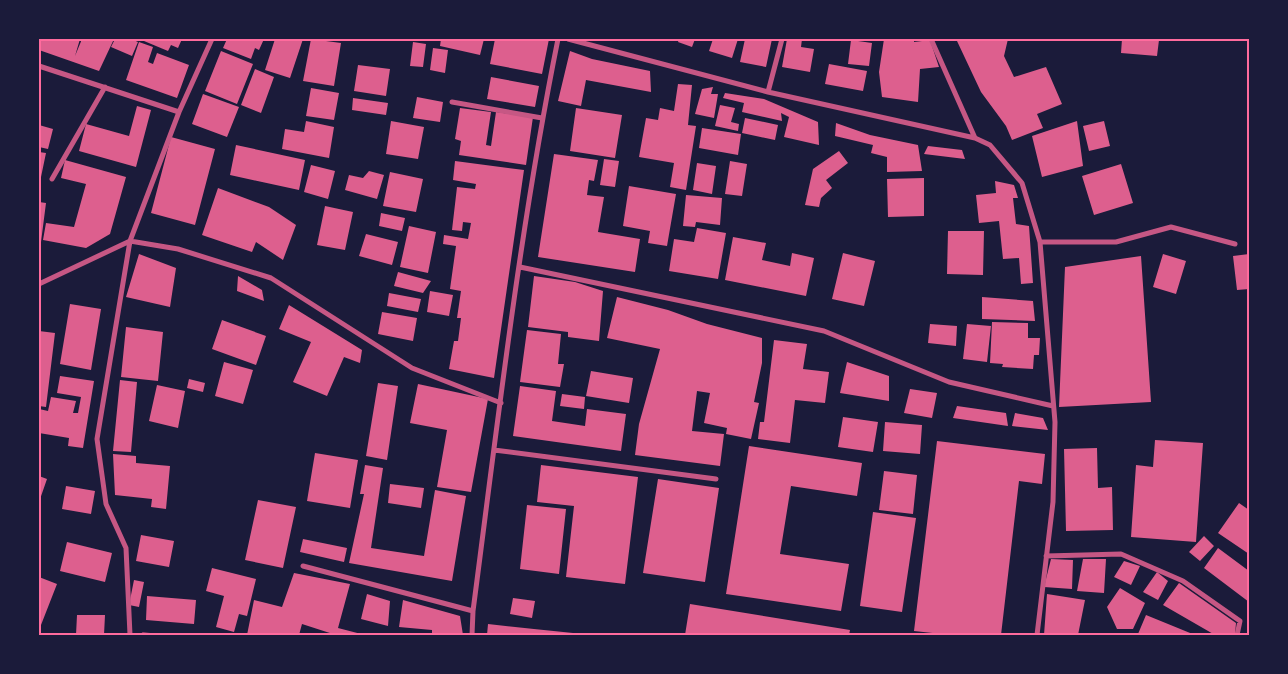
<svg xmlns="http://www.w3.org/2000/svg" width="1288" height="674" font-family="'Noto Sans',sans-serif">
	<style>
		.building { fill: #dd5f8e }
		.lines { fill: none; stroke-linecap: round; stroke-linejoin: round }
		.path { stroke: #ff6b9d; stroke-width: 3 }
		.minor { stroke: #c65784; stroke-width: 5 }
		.neatline { fill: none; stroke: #ff6b9d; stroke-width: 2 }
	</style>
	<rect width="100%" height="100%" fill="#1b1b3a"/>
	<path class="building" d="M39,39H80L75,56L82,39H114L99,71L39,50Z
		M115,39H131L138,42L132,56L111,47Z
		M144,39H182L178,48L171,45L168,51L144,41Z
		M227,39H264L259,50L255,48L251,59L223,48Z
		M275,39H303L290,78L265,70Z
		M311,39L341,43L334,86L303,81Z
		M441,39H484L480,55L440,46Z
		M495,39H549L542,74L490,64Z
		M679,39H695L692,47L678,42Z
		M713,39H738L732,58L709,51Z
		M745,39H772L766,67L740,62Z
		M787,39H802L801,47L814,49L810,72L782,67Z
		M884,39H914V42L930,40L939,67L920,69L918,102L882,97L879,72Z
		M962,39H1008L1004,56L1014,77L1046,67L1062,104L1037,114L1043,128L1012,140L1006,126L981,92L957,41Z
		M1122,39L1159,40L1157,56L1121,53Z
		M851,40L872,43L869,66L848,64Z
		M139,42L153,47L148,62L153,64L157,53L189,65L177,98L126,80Z
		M413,42L426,44L423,67L410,66Z
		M433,48L448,50L445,73L430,70Z
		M221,51L253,64L237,104L205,91Z
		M570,51L592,59L650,71L651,92L586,80L581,106L558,101Z
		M829,64L867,71L863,91L825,84Z
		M358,65L390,69L386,96L354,91Z
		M255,69L274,77L261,113L241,105Z
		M491,77L539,86L535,107L487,99Z
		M678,84L692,85L688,125L696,126L686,190L670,187L674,163L639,157L646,118L658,120L660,108L674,111Z
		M713,87L711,94H718L714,118L695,114L702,89Z
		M311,88L339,93L334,120L306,116Z
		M725,93L764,99L818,122L819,145L784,137L789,117L781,113L782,121L742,112L744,103L723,98Z
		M203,94L239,107L227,137L192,124Z
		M417,97L443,102L440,122L413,118Z
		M353,98L388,103L386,115L352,110Z
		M720,105L735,108L731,122L739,124L738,131L715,126Z
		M137,106L151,110L136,167L79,151L86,124L129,136Z
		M460,108L491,112L486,145L491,146L496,112L533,117L526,165L459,155L461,141L455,139Z
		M576,108L622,115L615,158L570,151Z
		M745,118L778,125L775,140L742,133Z
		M306,121L334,127L329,158L282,149L285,129L304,132Z
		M391,121L424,127L418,159L386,154Z
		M1077,121L1083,166L1042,177L1032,136Z
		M1104,121L1110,146L1089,151L1083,126Z
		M836,123L870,135L918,145L922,171L887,172V157L871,153L873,145L835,136Z
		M39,125L53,129L48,149L39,147Z
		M702,128L741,134L738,155L699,148Z
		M171,137L215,149L195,225L151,213Z
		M236,145L305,160L299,190L230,175Z
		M928,146L962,150L965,159L924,154Z
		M839,151L848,163L826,180L832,188L821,198L819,207L805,205L813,169Z
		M39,152L46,153L41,177L39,176Z
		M554,154L598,160L594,181L589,180L587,195L604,197L598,232L640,239L635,272L538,257Z
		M604,159L619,161L615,187L600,185Z
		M65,160L126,177L110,234L86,248L43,240L46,223L74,227L86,184L61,178Z
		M455,161L524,170L494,378L449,369L454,341H458L461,318H457L461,291L450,289L456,246L443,244L444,235L468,239L471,223L463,222L462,231L452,230L457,187L475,189L476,184L453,180Z
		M730,161L747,164L742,196L725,194Z
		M697,163L716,166L712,194L693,190Z
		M1121,164L1133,203L1094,215L1082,176Z
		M311,165L335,171L328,199L304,192Z
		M369,171L384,175L377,199L345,190L349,175L363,178Z
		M390,172L423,179L416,212L383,206Z
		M924,178V216L888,217L887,179Z
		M995,181L1014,185L1018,198H1013L1016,224L1029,226L1033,283L1021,284L1019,258L1003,259L999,221L979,223L976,195L996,193Z
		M629,186L676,194L667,246L648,243L650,231L623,226Z
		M218,188L269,207L296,225L283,260L256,242L252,252L202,235Z
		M686,195L722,198L720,225L696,222L695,227L683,226Z
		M39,202L46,203L41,242L39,241Z
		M325,206L353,212L345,250L317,245Z
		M381,213L405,218L402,231L379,226Z
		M409,226L436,232L428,273L400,267Z
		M697,228L726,233L718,279L669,271L674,239L694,242Z
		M948,231H984L983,275L947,274Z
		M366,234L398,242L392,265L359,256Z
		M733,237L766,243L762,260L790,266L792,253L814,258L806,296L725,280Z
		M843,253L875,261L864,306L832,299Z
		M139,254L176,268L170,307L126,297Z
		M1163,254L1186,261L1176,294L1153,287Z
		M1249,254V289L1237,290L1233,256Z
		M1141,256L1151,402L1059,407L1065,267Z
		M398,272L431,281L423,293L394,286Z
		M238,276L262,290L264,301L237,291Z
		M534,276L575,282L603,291L599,341L568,337V332L528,327Z
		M430,291L453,295L449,316L427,312Z
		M389,293L421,299L418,312L387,306Z
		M617,297L668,310L707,324L762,338V363L754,402L759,403L751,439L726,434L727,428L704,423L710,393L697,391L692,431L724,434L720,466L635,455L639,424L660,349L607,338Z
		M982,297L1033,301L1035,321L982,319Z
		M70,304L101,309L91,370L60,364Z
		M289,305L362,350L360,363L344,357L327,396L293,382L311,342L279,329Z
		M382,312L417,318L413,341L378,334Z
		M222,320L266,336L256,365L212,349Z
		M992,322L1028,323V338H1040L1039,355H1034L1033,369L1002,367L1003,364L990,363Z
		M930,324L957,326L956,346L928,343Z
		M967,324L991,326L987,362L963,359Z
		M126,327L163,332L158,381L121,377Z
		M527,330L561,334L558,364H564L560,387L520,382Z
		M39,331L55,333L46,407L39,406Z
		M774,340L807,344L803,369L829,372L825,403L795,400L790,443L758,439L760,422H764Z
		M224,362L253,370L243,404L215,396Z
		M847,362L889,376V401L840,393Z
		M591,371L633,378L629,403L586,396Z
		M60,376L94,381L83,448L68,446L69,438L39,433V409L48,411L51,397L76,401L73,413H78L81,397L57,393Z
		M189,379L205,383L203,392L187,388Z
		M120,380L137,382L131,452L113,451Z
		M378,383L398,386L387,460L366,456Z
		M418,384L488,399L471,492L437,487L447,430L410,423Z
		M157,385L185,391L178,428L149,421Z
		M520,386L556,391L552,421L585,426L587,409L626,414L621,451L513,436Z
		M910,389L937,393L932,418L904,413Z
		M562,394L585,397L584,409L560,406Z
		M957,406L1006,413L1008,426L953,418Z
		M1015,413L1043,418L1048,430L1012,426Z
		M843,417L878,422L873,452L838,447Z
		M885,422L922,425L920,454L883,451Z
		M1155,440L1203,443L1196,542L1131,537L1136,465L1153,467Z
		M937,441L1045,454L1042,484L1019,481L1001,635H951L914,631Z
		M749,446L862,463L857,496L791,486L780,554L849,564L841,611L726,594Z
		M1097,448L1098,488L1112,487L1113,530L1066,531L1064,449Z
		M315,453L358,460L350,508L307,501Z
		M113,454L136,456V463L170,466L166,509L151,507L152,499L115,495Z
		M365,465L383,468L371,548L424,556L435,490L466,496L452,581L349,563L364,494H360Z
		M541,465L638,477L625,584L566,577L574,506L537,502Z
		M884,471L917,475L913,514L879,510Z
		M39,476L47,479L39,502Z
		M658,479L719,488L705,582L643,573Z
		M390,484L424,488L421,508L388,503Z
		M66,486L95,491L91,514L62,509Z
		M258,500L296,507L283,568L245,560Z
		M1239,503L1249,510V554L1218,533Z
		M527,505L566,509L559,574L520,569Z
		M873,512L916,518L902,612L860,606Z
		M141,535L174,541L169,567L136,561Z
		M1204,536L1214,546L1200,561L1189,552Z
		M303,539L347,548L344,562L300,552Z
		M67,542L112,553L105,582L60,571Z
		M1218,548L1249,571V602L1204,568Z
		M1051,559L1073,560L1072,589L1044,587Z
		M1083,559H1106L1104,593L1077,591Z
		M1124,561L1140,566L1131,585L1114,577Z
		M212,568L256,579L247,616L239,614L234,632L216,627L224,596L206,591Z
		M1157,572L1168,581L1158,600L1143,592Z
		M294,573L350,584L338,628L365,635H336L302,624L299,635H247L254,600L282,607Z
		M39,577L57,584L41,625L39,624Z
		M134,580L144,582L139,607L129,605Z
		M1179,583L1236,623L1235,635H1215L1163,605Z
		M1120,588L1145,603L1133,629H1117L1107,607Z
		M367,594L390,601L388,626L361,619Z
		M1047,594L1085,600L1078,635H1044Z
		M147,596L196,600L194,624L146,620Z
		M513,598L535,601L532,618L510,614Z
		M403,600L460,616L463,635H432V630L399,627Z
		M690,604L850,630L849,635H685Z
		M77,615H105L104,635H76Z
		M1146,615L1195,635L1138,634Z
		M488,624L534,629L573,633V635H487Z"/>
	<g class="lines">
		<path class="path" d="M143,634L157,635"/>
		<path class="minor" d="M568,39L768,92L975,138L990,145L1022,183L1040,242L1055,422L1053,502L1037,635
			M931,39L975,138
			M39,66L179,112
			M768,92L782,39
			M452,102L542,118
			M52,179L105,87
			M1040,242H1116L1171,227L1235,244
			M520,267L824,331L949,382L1053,406
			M39,284L130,241L178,249L271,278L412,368L501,403
			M494,450L716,479
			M1046,556L1121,554L1183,581L1240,621L1237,635
			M303,566L473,611
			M130,635L126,548L106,504L97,439L130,241L179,112L212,39
			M472,635L473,611C498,420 520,227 558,39"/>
	</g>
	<rect width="1288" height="674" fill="none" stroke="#1b1b3a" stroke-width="80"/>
	<rect x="40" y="40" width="1208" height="594" class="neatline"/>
</svg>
